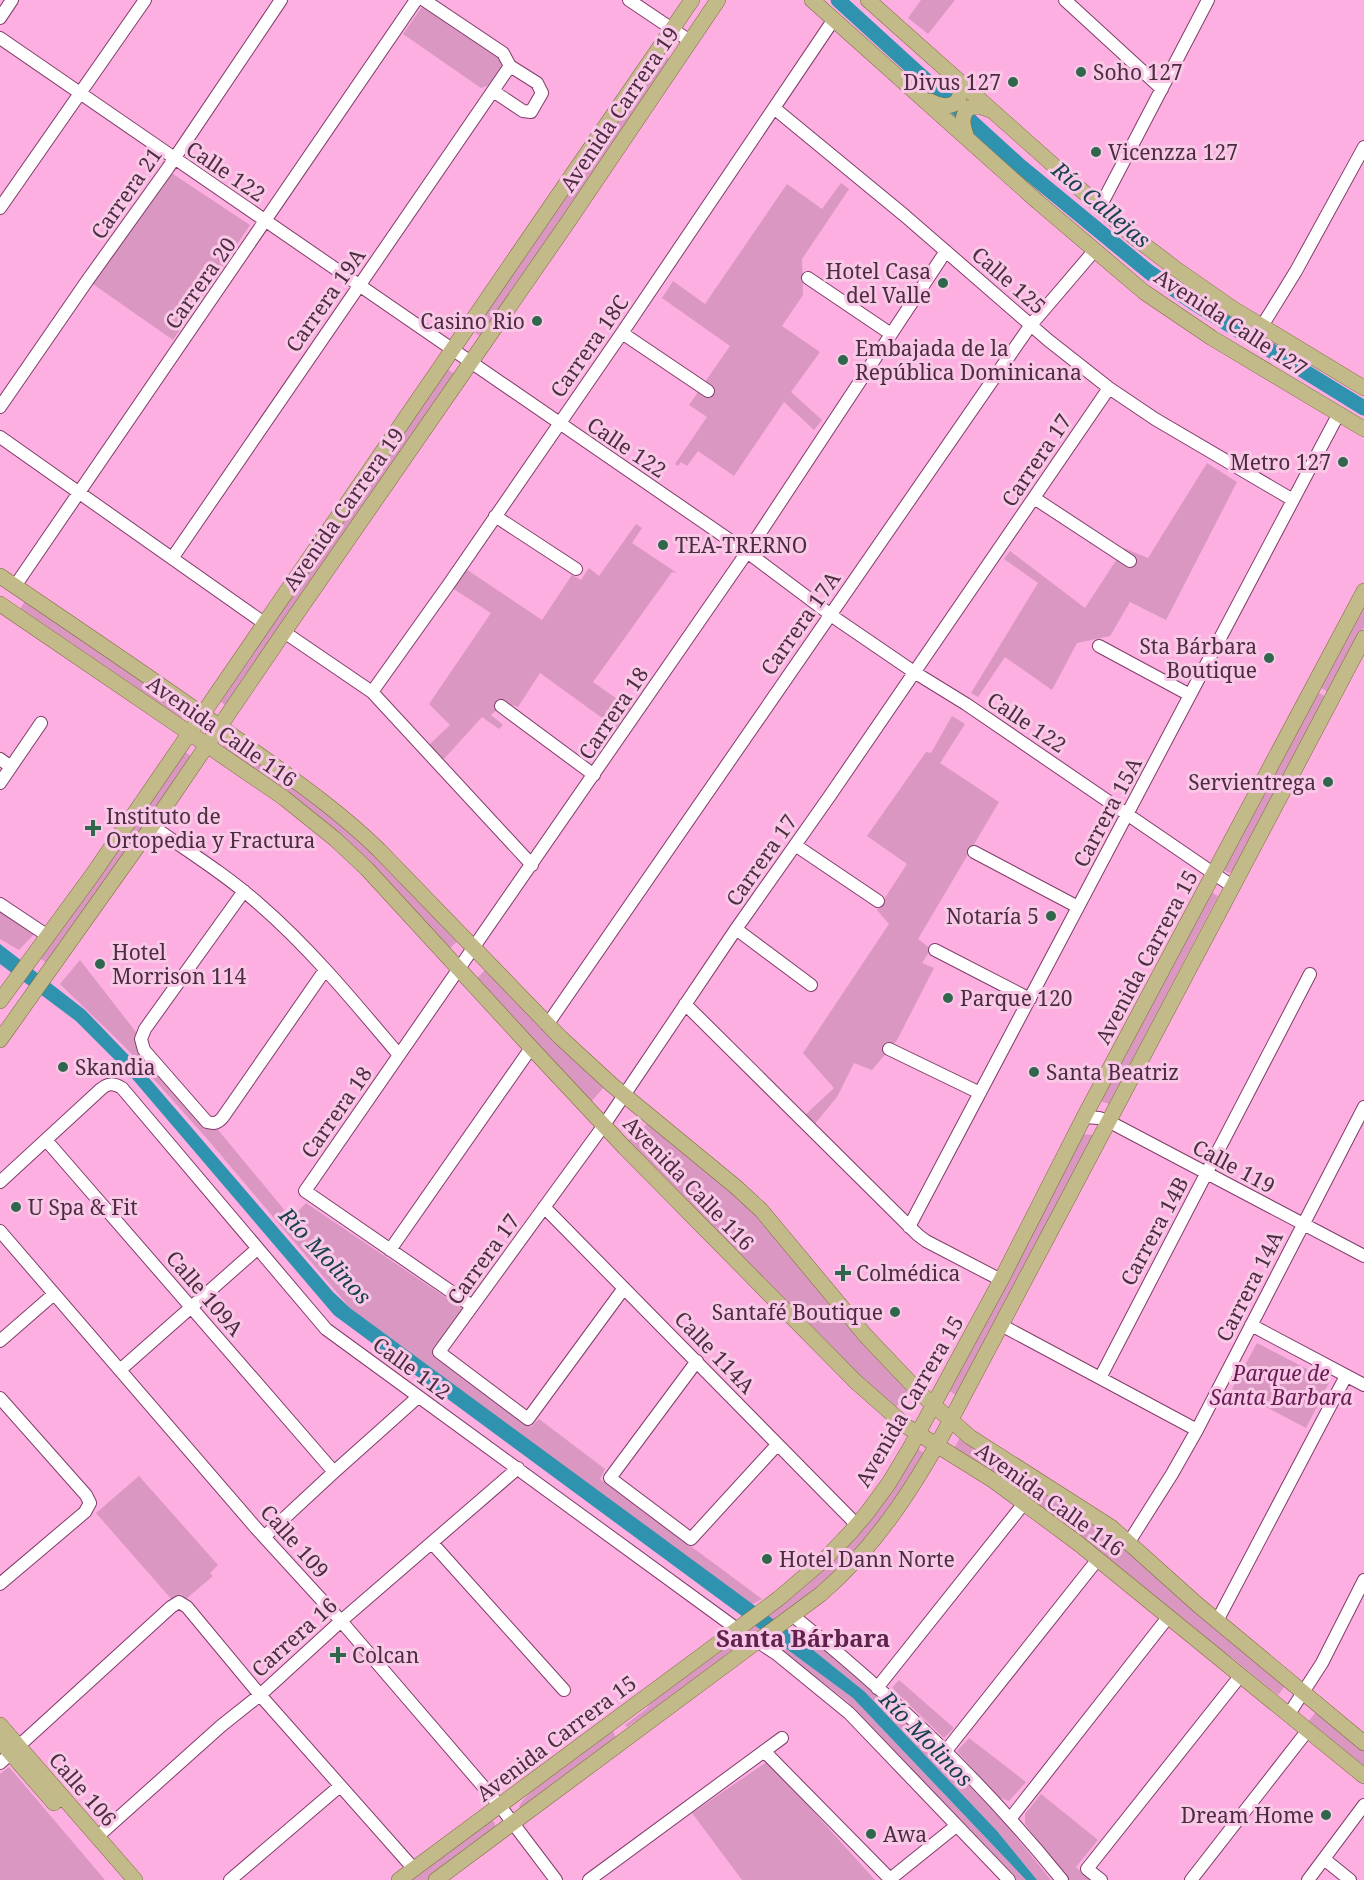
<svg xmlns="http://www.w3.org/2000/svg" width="1364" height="1880" font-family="'Noto Serif',serif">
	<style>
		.green { fill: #da97c2 }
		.water { fill: #2f92ae }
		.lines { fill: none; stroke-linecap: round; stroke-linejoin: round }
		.river { stroke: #2f92ae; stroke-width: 15 }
		.minor-casing { stroke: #803d6a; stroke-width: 14 }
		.major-casing { stroke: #7e6b3c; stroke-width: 16 }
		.minor { stroke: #fff; stroke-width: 12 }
		.major { stroke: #c2bb89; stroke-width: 15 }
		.poi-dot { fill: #30664c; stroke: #f8c8e6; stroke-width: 2 }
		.labels { text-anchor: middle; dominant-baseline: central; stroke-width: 6; stroke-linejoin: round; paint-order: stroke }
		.poi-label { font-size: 21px; fill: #4b2c40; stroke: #f8c8e6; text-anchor: start }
		.street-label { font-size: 21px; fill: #4b2c40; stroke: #f8c8e6 }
		.park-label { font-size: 21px; font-style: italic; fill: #681a52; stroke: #f8c8e6 }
		.water-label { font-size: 22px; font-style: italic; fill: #17414e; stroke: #f8c8e6 }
		.quarter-label { font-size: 24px; font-weight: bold; fill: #61214e; stroke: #f8c8e6 }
	</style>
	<rect width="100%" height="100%" fill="#fdafe1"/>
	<path class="green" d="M921,0H955L928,34L908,18Z
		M424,4L507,62L490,85L481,88L403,34Z
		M662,54L671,60L481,337L471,330Z
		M170,172L250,225L173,340L90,282Z
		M841,183L849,189L802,259L803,295L782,326L820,352L791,392L822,420L814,430L784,402L734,476L698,451L687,466L681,462L678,466L675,464L707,417L689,405L730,346L662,298L673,281L705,304L787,184L822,209Z
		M445,368L455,374L227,706L218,700Z
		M1207,463L1237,482L1166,620L1130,602L1110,636L1077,643L1052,690L1005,657L978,697L971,693L1038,583L1004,559L1010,551L1085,608L1124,548L1148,558Z
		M636,524L642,528L632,543L677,573L672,572L593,682L630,708L616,728L540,673L518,707C504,702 501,706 491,715L503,725L499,729L482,717L443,760L429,745L450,725L429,704L491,613L452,588L466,569L542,620L572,575L581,580L589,568L599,576Z
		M26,600L187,709L180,720L18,612Z
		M1364,603V627L1328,692L1319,687Z
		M1317,692L1326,697L1233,871L1229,873L1225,871V866Z
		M952,716L965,724L940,763L999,802L918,939L931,949L922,963L934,968L897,1040L872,1070L854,1063L837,1097L813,1126L804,1116L834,1088L803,1053L889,924L877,910L907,864L867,836L926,752L931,753Z
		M228,739L349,827L460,939L448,950L408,906L221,749Z
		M182,750L194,758L48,964L38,957Z
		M1211,892L1218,896L1109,1104L1098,1100Z
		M0,907L36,932L19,950L0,939Z
		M80,960L205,1121L219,1131L291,1218L306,1203L466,1311L438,1355L531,1427L539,1419L605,1469L600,1479L762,1599L751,1605L350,1308L209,1141L126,1048L60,984Z
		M487,968L606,1085L589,1104L474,981Z
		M649,1122L736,1193L782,1243L909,1390L894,1410L627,1142Z
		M1080,1134L1094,1135L957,1396L947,1389Z
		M1257,1343L1330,1381L1306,1428L1232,1389Z
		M961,1436L1105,1529L1286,1685L1278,1695L1234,1659L1207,1641L953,1450Z
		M916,1448L926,1454L902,1492L838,1573L776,1622L766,1615L808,1583Z
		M139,1476L218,1565L210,1573L213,1576L186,1599L181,1594L173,1601L96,1513Z
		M753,1624L762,1631L658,1709L649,1712L627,1727L625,1725L646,1709L653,1700Z
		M800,1628L871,1685L1004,1822L1051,1880H1037L997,1831L865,1692L792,1633Z
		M778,1642L853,1698L1026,1880H1016L847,1701L774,1645Z
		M899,1680L954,1728L944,1738L892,1688Z
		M1317,1711L1364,1748V1768L1307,1723Z
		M612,1729L616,1738L521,1808L519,1807C524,1791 595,1742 612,1729Z
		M969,1738L1026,1782L1009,1801L998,1797L957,1751Z
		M768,1761L875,1880H742L692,1813Z
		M9,1767L105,1880H0V1774Z
		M1041,1794L1098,1840L1076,1867L1091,1880H1069L1025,1824V1814Z
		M490,1819L495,1823V1827L464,1849L429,1880H408Z"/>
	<path class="water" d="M0,944L85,1010L136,1063L333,1292L350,1308L792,1633L865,1692L997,1831L1037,1880H1026L853,1698L334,1315L125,1070L76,1021L0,964Z"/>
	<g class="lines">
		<path class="river" d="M838,0L1019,165L1149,272L1194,303L1364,408"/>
		<defs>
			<path id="minor" d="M424,0L503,53L510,66L537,83L542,93L531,112L523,111L493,91
				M629,0L690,41
				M1065,0L1162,89
				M0,18L12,0
				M0,38L747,552L835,618L914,672L966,704L1232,886
				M774,108L904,215L1048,340L1109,388L1155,419L1293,500
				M1100,207L1208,0
				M0,208L145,0
				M808,278L891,334
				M1262,326L1296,271L1364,147
				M622,333L708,391
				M0,407L87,281L168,168L281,0
				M0,437L264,623
				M1034,498L1130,561
				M495,516L576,569
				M173,557L510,66
				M15,586L416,0
				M284,632L372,692L532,865
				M1099,646L1190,695
				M372,692L449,584L622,333L834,19
				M501,706L594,775
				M0,759L11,767
				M0,783L41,723
				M152,826C188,851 226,875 259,904C311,949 355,1003 399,1055
				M795,845L878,901
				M974,852L1078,907
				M244,891L145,1029L141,1039L144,1050L207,1122C215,1124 218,1123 223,1117L325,970
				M0,904L48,936
				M736,929L811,985
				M935,950L1030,999
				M685,1004L918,1235L926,1241L1001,1280
				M547,1025L1030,326L1094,251
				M889,1049L980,1093
				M1084,1117L1099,1118L1108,1121L1364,1256
				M46,1140L334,1472
				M0,1182L101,1089C108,1083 113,1083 122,1088L326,1329L737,1629
				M544,1207L857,1525
				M909,1227L1338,415
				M0,1231L256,1528L341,1621L500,1806L556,1880
				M390,1250L531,1048
				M624,1288L528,1419L439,1352L604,1125L736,929L829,797L1109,388
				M472,1306L305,1191L750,548L946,251
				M1001,1325L1197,1430
				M1251,1325L1364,1385
				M0,1341L54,1294
				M697,1361L610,1478L691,1539L777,1445
				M120,1370L257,1249
				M1100,1378L1310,974
				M0,1398L86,1495L90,1503L85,1512L0,1584
				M264,1537L334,1472L418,1397
				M1129,1542L1172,1474L1197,1430L1364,1107
				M432,1543L564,1690
				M792,1615C889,1693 984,1783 1062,1880
				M1217,1621L1346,1376
				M757,1641L778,1655L849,1713L1009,1880
				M877,1688L1025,1502
				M1289,1714L1322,1663L1364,1580
				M764,1751L890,1879
				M945,1752L1098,1559
				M0,1763L171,1607L179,1602L187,1607L260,1695L414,1869
				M1010,1819L1169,1616
				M97,1837L221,1726L260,1695L341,1621L518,1468
				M1324,1859L1350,1880
				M230,1880L340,1786
				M589,1880L782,1738
				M889,1880L956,1826
				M1101,1880L1087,1869L1241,1675
				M1191,1880L1308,1730
				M1308,1880L1364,1805"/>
			<path id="major" d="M812,0L1038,202L1144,292L1212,338L1364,429
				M868,0L1134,237L1176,269L1232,308L1364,388
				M930,101C951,113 968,101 956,79
				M967,138C963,126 960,119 968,108L979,106L990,110
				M0,576C83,632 166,688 247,746C293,779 339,811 379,850L561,1038L612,1085L736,1187L761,1210L865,1335L921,1394L970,1437L1111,1527L1198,1605L1364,1743
				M0,604L198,739L284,798L335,839L367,869L525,1041L625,1148L856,1382L906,1426L994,1481L1079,1544L1364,1776
				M0,1001L93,874L692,0
				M0,1040L152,826L284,632L570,219L718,0
				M0,1725L135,1880
				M0,1741L54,1803
				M399,1880L778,1599L826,1558L849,1534L867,1513L889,1483L910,1448L1001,1280L1084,1117L1364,591
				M436,1880L821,1594C879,1544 918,1481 954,1414L1364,638"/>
		</defs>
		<use href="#minor" class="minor-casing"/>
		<use href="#major" class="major-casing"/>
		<use href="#minor" class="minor"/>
		<use href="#major" class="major"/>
	</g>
	<g class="poi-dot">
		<circle cx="1081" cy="72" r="6"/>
		<circle cx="1013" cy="82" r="6"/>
		<circle cx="1096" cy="152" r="6"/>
		<circle cx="943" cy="283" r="6"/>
		<circle cx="537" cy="321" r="6"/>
		<circle cx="843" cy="360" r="6"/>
		<circle cx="1343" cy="462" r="6"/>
		<circle cx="663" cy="545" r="6"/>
		<circle cx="1269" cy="658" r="6"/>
		<circle cx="1328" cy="782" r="6"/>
		<path d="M90 819h6v6h6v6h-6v6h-6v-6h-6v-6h6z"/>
		<circle cx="1051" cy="916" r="6"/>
		<circle cx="100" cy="964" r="6"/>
		<circle cx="948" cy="998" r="6"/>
		<circle cx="63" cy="1067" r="6"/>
		<circle cx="1034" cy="1072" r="6"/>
		<circle cx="16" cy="1207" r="6"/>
		<path d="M840 1264h6v6h6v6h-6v6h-6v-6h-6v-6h6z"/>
		<circle cx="895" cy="1312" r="6"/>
		<circle cx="767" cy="1559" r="6"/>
		<path d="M335 1646h6v6h6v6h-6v6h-6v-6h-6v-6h6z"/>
		<circle cx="1326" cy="1815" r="6"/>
		<circle cx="871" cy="1834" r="6"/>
	</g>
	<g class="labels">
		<g class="poi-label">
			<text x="1093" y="72">Soho 127</text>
			<text x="1001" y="82" text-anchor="end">Divus 127</text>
			<text x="1108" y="152">Vicenzza 127</text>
			<text x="931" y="271" text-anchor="end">Hotel Casa<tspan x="931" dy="24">del Valle</tspan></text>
			<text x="525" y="321" text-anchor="end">Casino Rio</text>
			<text x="855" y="348">Embajada de la<tspan x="855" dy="24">República Dominicana</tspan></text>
			<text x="1331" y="462" text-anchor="end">Metro 127</text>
			<text x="675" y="545">TEA-TRERNO</text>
			<text x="1257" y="646" text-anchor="end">Sta Bárbara<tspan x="1257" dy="24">Boutique</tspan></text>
			<text x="1316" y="782" text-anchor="end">Servientrega</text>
			<text x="106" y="816">Instituto de<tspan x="106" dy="24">Ortopedia y Fractura</tspan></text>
			<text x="1039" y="916" text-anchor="end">Notaría 5</text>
			<text x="112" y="952">Hotel<tspan x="112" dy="24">Morrison 114</tspan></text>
			<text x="960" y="998">Parque 120</text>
			<text x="75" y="1067">Skandia</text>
			<text x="1046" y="1072">Santa Beatriz</text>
			<text x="28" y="1207">U Spa &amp; Fit</text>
			<text x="856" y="1273">Colmédica</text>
			<text x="883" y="1312" text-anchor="end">Santafé Boutique</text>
			<text x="779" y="1559">Hotel Dann Norte</text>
			<text x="352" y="1655">Colcan</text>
			<text x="1314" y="1815" text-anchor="end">Dream Home</text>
			<text x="883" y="1834">Awa</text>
		</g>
		<g class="street-label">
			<text transform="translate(619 109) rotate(-56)">Avenida Carrera 19</text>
			<text transform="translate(226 171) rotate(34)">Calle 122</text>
			<text transform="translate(126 193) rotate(-55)">Carrera 21</text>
			<text transform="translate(1009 280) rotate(41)">Calle 125</text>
			<text transform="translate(200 283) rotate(-55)">Carrera 20</text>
			<text transform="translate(325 300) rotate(-55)">Carrera 19A</text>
			<text transform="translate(1231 322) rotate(33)">Avenida Calle 127</text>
			<text transform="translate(589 346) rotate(-55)">Carrera 18C</text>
			<text transform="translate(627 447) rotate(34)">Calle 122</text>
			<text transform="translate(1036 460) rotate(-56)">Carrera 17</text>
			<text transform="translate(343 509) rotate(-55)">Avenida Carrera 19</text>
			<text transform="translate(800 623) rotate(-55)">Carrera 17A</text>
			<text transform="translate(613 713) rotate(-56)">Carrera 18</text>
			<text transform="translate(1027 722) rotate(34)">Calle 122</text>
			<text transform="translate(222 731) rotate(35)">Avenida Calle 116</text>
			<text transform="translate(1107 812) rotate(-62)">Carrera 15A</text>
			<text transform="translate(761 860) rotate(-55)">Carrera 17</text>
			<text transform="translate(1146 957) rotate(-62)">Avenida Carrera 15</text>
			<text transform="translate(336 1112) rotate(-55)">Carrera 18</text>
			<text transform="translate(1234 1166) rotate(28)">Calle 119</text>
			<text transform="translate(689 1183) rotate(46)">Avenida Calle 116</text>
			<text transform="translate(1154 1231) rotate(-62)">Carrera 14B</text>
			<text transform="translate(483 1259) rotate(-54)">Carrera 17</text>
			<text transform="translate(1249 1286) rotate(-63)">Carrera 14A</text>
			<text transform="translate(205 1293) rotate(49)">Calle 109A</text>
			<text transform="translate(715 1352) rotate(46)">Calle 114A</text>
			<text transform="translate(412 1368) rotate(36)">Calle 112</text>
			<text transform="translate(909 1401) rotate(-60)">Avenida Carrera 15</text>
			<text transform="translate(1050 1499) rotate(36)">Avenida Calle 116</text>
			<text transform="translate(295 1541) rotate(48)">Calle 109</text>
			<text transform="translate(294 1637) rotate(-42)">Carrera 16</text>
			<text transform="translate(556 1738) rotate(-37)">Avenida Carrera 15</text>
			<text transform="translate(83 1789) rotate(49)">Calle 106</text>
		</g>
		<g class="park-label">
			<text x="1281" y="1373">Parque de<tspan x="1281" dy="24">Santa Barbara</tspan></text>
		</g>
		<g class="water-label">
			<text transform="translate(1102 204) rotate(40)">Río Callejas</text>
			<text transform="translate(326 1255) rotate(47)">Río Molinos</text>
			<text transform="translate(927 1738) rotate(46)">Río Molinos</text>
		</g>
		<g class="quarter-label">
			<text x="803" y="1637">Santa Bárbara</text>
		</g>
	</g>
</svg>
